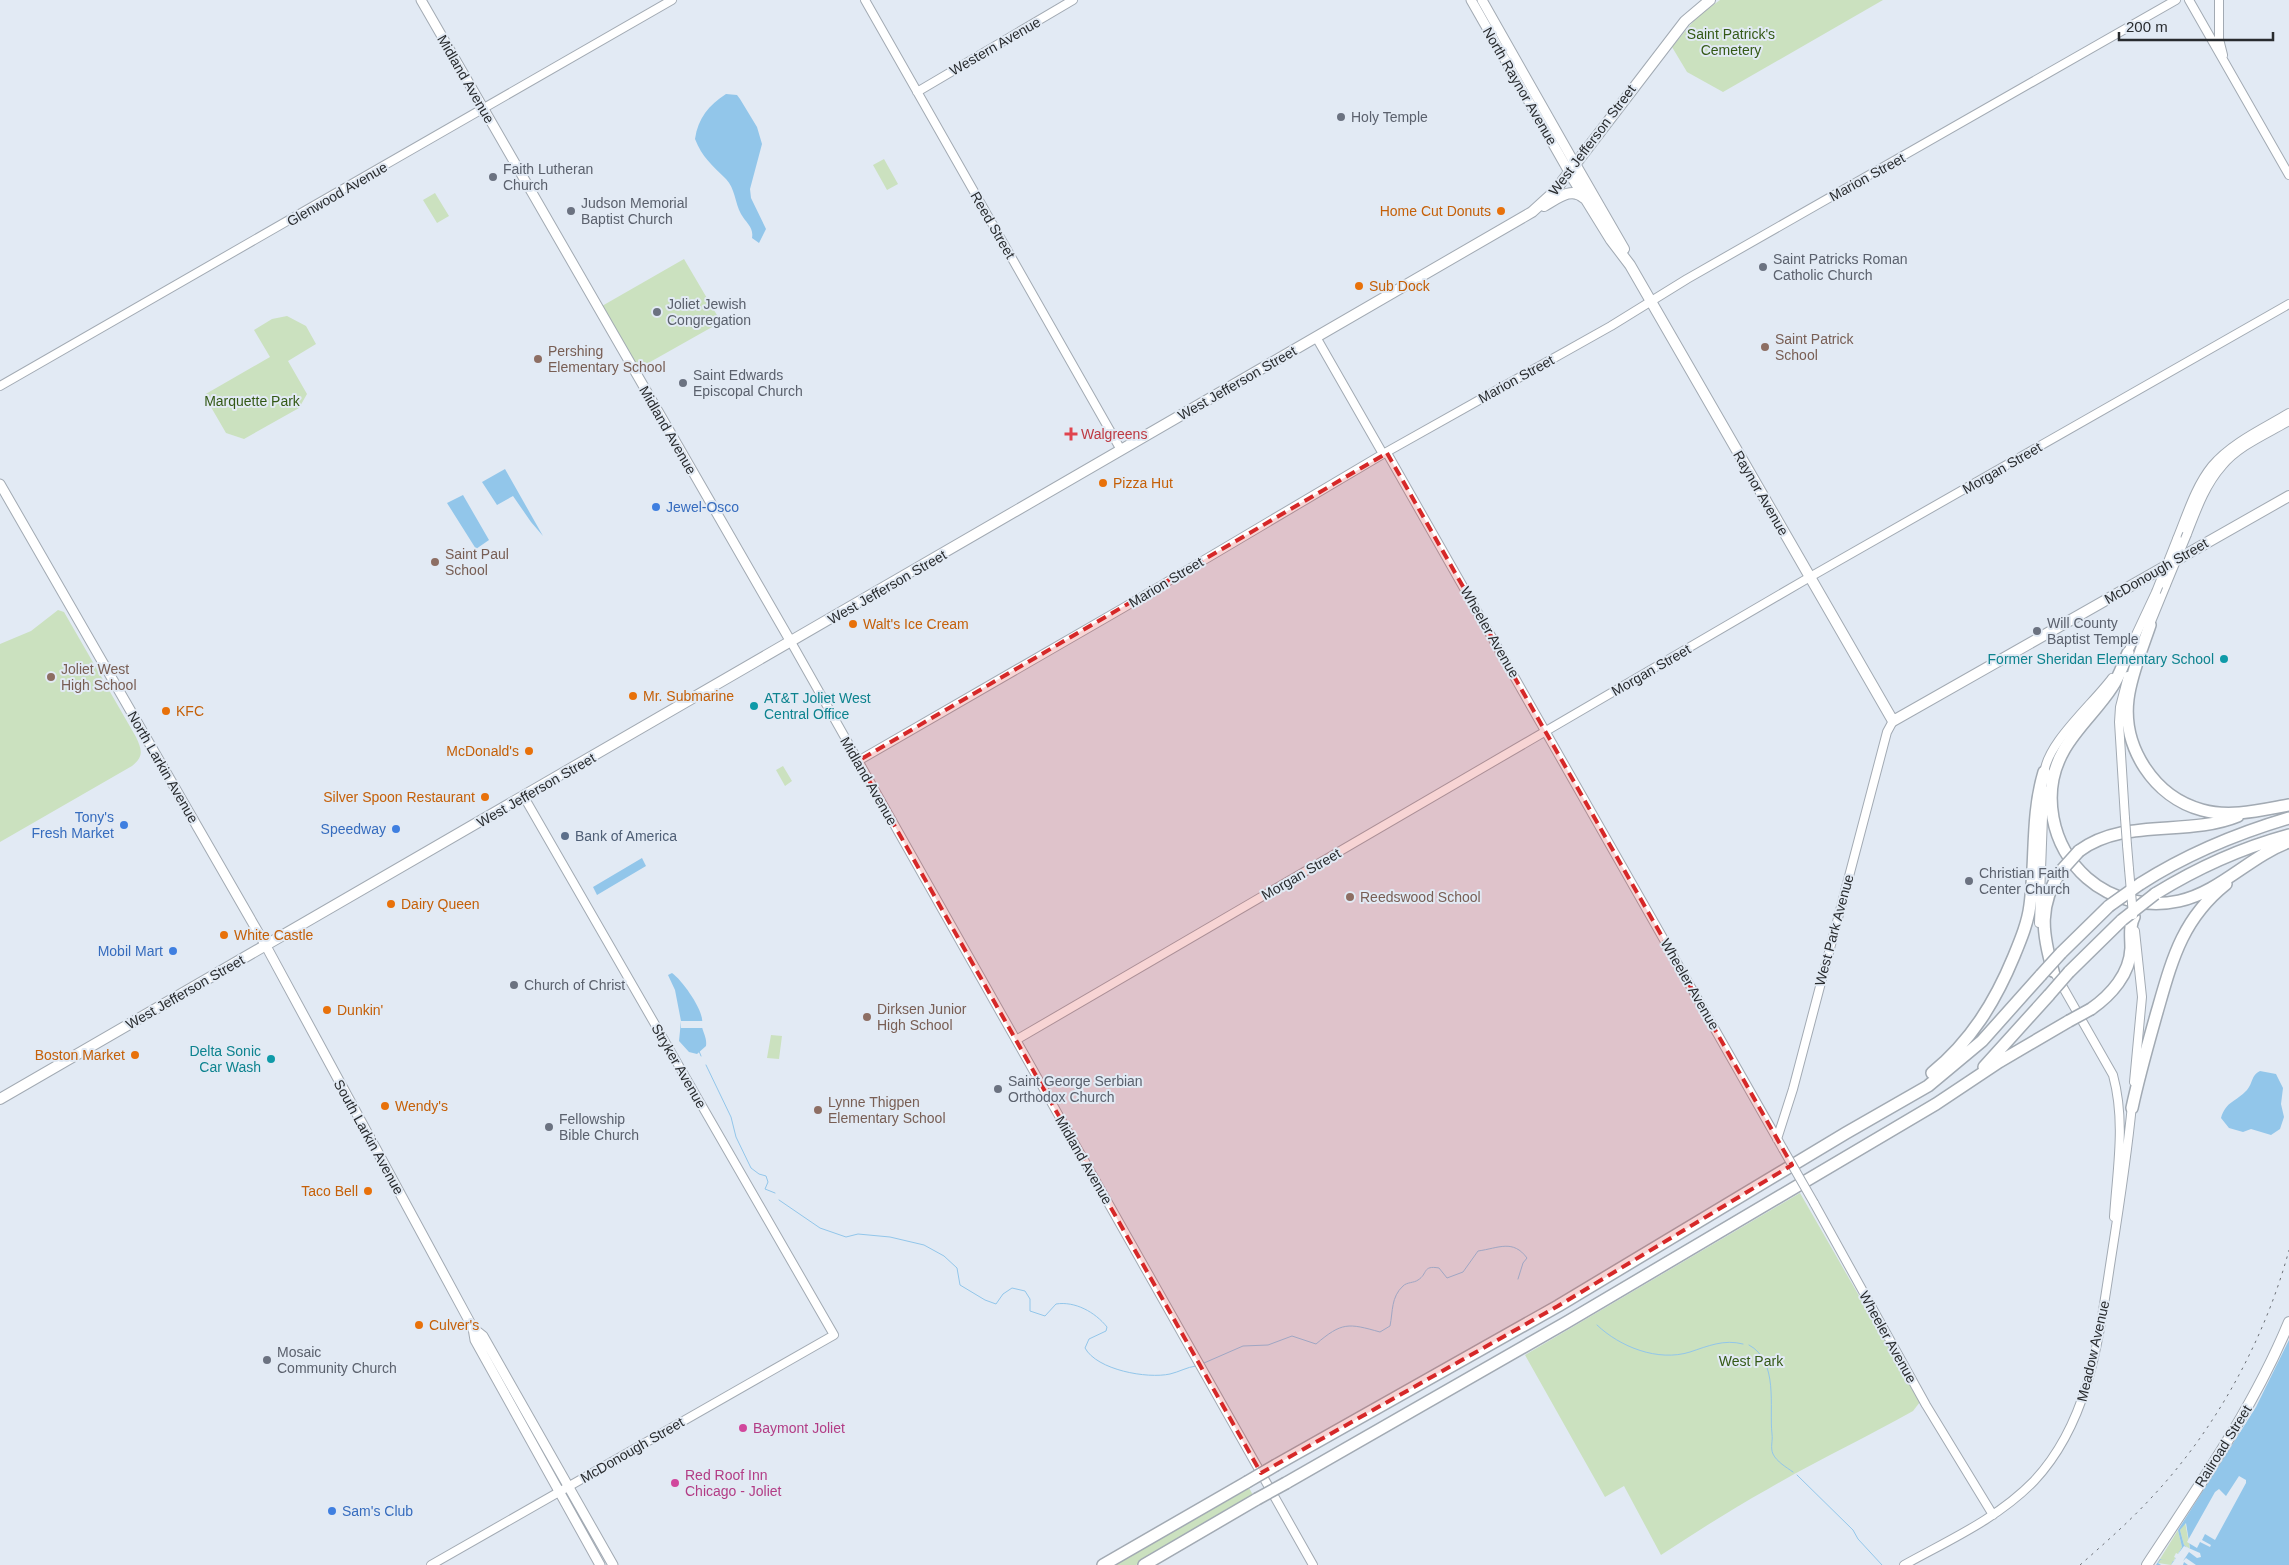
<svg xmlns="http://www.w3.org/2000/svg" width="2289" height="1565" font-family="Helvetica,sans-serif">
	<style>
		.green { fill: #cbe1bf }
		.water { fill: #92c6ea; fill-rule: evenodd }
		.pier { fill: #e2eaf4 }
		.lines { fill: none; stroke-linecap: round; stroke-linejoin: round }
		.stream { stroke: #92c6ea; stroke-width: 1 }
		.tertiary-casing { stroke: #a2aab3; stroke-width: 10 }
		.secondary-casing { stroke: #a2aab3; stroke-width: 11 }
		.primary-casing { stroke: #a2aab3; stroke-width: 12 }
		.motorway-casing { stroke: #a2aab3; stroke-width: 14 }
		.tertiary { stroke: #fff; stroke-width: 8 }
		.secondary { stroke: #fff; stroke-width: 9 }
		.primary { stroke: #fff; stroke-width: 10 }
		.motorway { stroke: #fff; stroke-width: 11 }
		.rail { stroke: #6c7076; stroke-width: 1; stroke-dasharray: 2.5 5; stroke-linecap: butt }
		.tertiary-bridge-casing { stroke: #a2aab3; stroke-width: 10; stroke-linecap: butt }
		.motorway-bridge-casing { stroke: #a2aab3; stroke-width: 14; stroke-linecap: butt }
		.tertiary-bridge { stroke: #fff; stroke-width: 8 }
		.motorway-bridge { stroke: #fff; stroke-width: 11 }
		.marked { fill: #d62828; fill-opacity: 0.2; stroke: #d62828; stroke-width: 4; stroke-dasharray: 10 6; stroke-linejoin: round }
		.worship-dot { fill: #6b7280; stroke: #e2eaf4; stroke-width: 2 }
		.food-dot { fill: #e8710a; stroke: #e2eaf4; stroke-width: 2 }
		.education-dot { fill: #8d6e63; stroke: #e2eaf4; stroke-width: 2 }
		.health-dot { fill: #e0444e; stroke: #e2eaf4; stroke-width: 2 }
		.shop-dot { fill: #3f7fe0; stroke: #e2eaf4; stroke-width: 2 }
		.culture-dot { fill: #0f9aa8; stroke: #e2eaf4; stroke-width: 2 }
		.service-dot { fill: #5c6f8a; stroke: #e2eaf4; stroke-width: 2 }
		.hotel-dot { fill: #d1479c; stroke: #e2eaf4; stroke-width: 2 }
		.labels { text-anchor: middle; dominant-baseline: central; stroke-width: 4; stroke-linejoin: round; paint-order: stroke }
		.park-label { font-size: 14px; fill: #345916; stroke: #e2eaf4 }
		.street-label { font-size: 14px; fill: #282b2e; stroke: #e2eaf4 }
		.worship-label { font-size: 14px; fill: #5b616d; stroke: #e2eaf4; text-anchor: start }
		.food-label { font-size: 14px; fill: #c56008; stroke: #e2eaf4; text-anchor: start }
		.education-label { font-size: 14px; fill: #785e54; stroke: #e2eaf4; text-anchor: start }
		.health-label { font-size: 14px; fill: #be3a42; stroke: #e2eaf4; text-anchor: start }
		.shop-label { font-size: 14px; fill: #366cbe; stroke: #e2eaf4; text-anchor: end }
		.culture-label { font-size: 14px; fill: #0d838f; stroke: #e2eaf4; text-anchor: end }
		.service-label { font-size: 14px; fill: #4e5e75; stroke: #e2eaf4; text-anchor: start }
		.hotel-label { font-size: 14px; fill: #b23c85; stroke: #e2eaf4; text-anchor: start }
	</style>
	<rect width="100%" height="100%" fill="#e2eaf4"/>
	<path class="green" d="M1720,0H1883L1723,92L1687,72L1672,47L1697,17Z
		M884,159L898,184L887,190L873,165Z
		M435,193L449,216L437,223L423,200Z
		M684,259L721,322L643,366L635,364L602,306Z
		M287,316L306,326L316,344L288,361L307,394L299,408L244,439L226,433L204,395L270,357L254,330L272,319Z
		M58,610L64,612L136,737C142,750 144,756 132,766L0,842V644L31,631Z
		M783,766L792,781L785,786L776,770Z
		M771,1035L782,1036L779,1059L767,1058Z
		M1800,1193L1920,1402L1913,1411C1865,1438 1816,1461 1768,1489C1732,1509 1696,1532 1661,1555L1624,1486L1605,1497L1525,1355Z
		M1248,1486L1254,1497L1136,1565H1111Z
		M2185,1522L2190,1549L2184,1545L2180,1530Z
		M2178,1530L2182,1547L2171,1565L2158,1563L2160,1559Z"/>
	<path class="water" d="M726,94L737,95L740,99L757,127L762,144L750,189L751,198L766,229L759,243L752,238C754,227 746,223 741,214C735,203 735,188 726,179C712,165 702,157 695,139C698,118 709,105 726,94Z
		M505,469L543,536L531,522L513,496L497,505L482,482Z
		M463,495L489,540L476,549L447,503Z
		M642,858L646,866L597,895L593,887Z
		M672,973C682,980 701,1007 702,1019C703,1024 701,1022 702,1027C704,1035 707,1038 706,1046L697,1054L689,1052L679,1041L681,1021L675,990L668,975Z
		M2260,1071L2276,1074L2283,1088L2281,1104L2284,1117L2280,1129L2271,1135L2251,1129L2243,1132L2229,1128L2221,1118C2226,1101 2236,1102 2247,1090C2253,1083 2251,1075 2260,1071Z
		M2289,1340V1565H2171L2173,1561L2161,1559L2158,1563L2161,1565H2156L2160,1559L2174,1561L2182,1547L2178,1530L2256,1407ZM2186,1523L2190,1548L2189,1549L2184,1545L2180,1530Z"/>
	<path class="pier" d="M681,1021H703V1028H681Z
		M2239,1476L2246,1480V1483L2215,1540L2205,1534L2202,1540L2211,1545L2210,1547L2200,1542L2197,1548L2187,1542L2215,1492L2219,1489L2226,1496Z
		M2184,1546L2200,1553L2201,1557L2197,1558L2189,1552L2183,1561L2186,1558L2196,1565H2188L2184,1562L2183,1565H2171L2176,1558L2174,1557L2176,1553L2178,1554Z"/>
	<g class="lines">
		<path class="stream" d="M699,1051L701,1056
			M706,1065L731,1117L736,1137L751,1168L759,1174L766,1176L768,1182L765,1189L775,1193
			M779,1200L820,1228L846,1237L858,1234L890,1237L924,1245L944,1256L957,1268L960,1285L985,1300L996,1304L1003,1294L1012,1288L1025,1291L1030,1299V1311L1045,1316L1056,1304C1075,1301 1095,1312 1107,1327L1106,1331L1089,1339L1085,1348C1097,1370 1147,1379 1170,1374C1179,1372 1187,1367 1196,1366
			M1597,1325C1620,1347 1658,1362 1690,1352C1708,1346 1724,1339 1743,1344
			M1749,1345C1779,1361 1769,1407 1772,1434C1773,1441 1770,1447 1773,1454C1777,1462 1786,1467 1793,1472
			M1204,1363L1243,1346L1268,1345L1292,1336L1316,1344C1342,1322 1348,1323 1380,1332L1390,1326C1393,1311 1391,1297 1403,1286C1407,1282 1414,1283 1418,1280C1428,1274 1422,1265 1439,1268L1447,1278L1463,1272L1478,1251C1499,1248 1513,1239 1527,1258L1523,1263L1518,1279
			M1797,1475L1853,1530L1858,1539L1882,1565"/>
		<defs>
			<path id="tertiary" d="M865,0L1121,450
				M2189,0L2289,175
				M2219,0V39L2223,55
				M917,92L1073,0
				M1316,337L1383,454
				M0,386L672,0
				M1387,453L1783,1149
				M2187,534C2196,511 2205,485 2222,466C2238,446 2267,434 2289,421
				M2177,539C2187,515 2195,487 2212,466C2231,443 2264,428 2289,413
				M2148,629L2166,585
				M791,642L1313,1565
				M2126,656L2156,592
				M858,761L1123,608L1383,454L1611,326L1687,279L2176,0
				M2044,776C2044,745 2094,703 2112,678
				M2125,818L2119,722L2120,707L2128,676
				M2127,845L2129,869
				M2039,923L2044,790
				M2052,968L2113,1075C2126,1123 2117,1169 2114,1217
				M1016,1040L1810,577L2289,304
				M2134,1082L2142,997L2135,931
				M1777,1139L1793,1089L1887,732L1893,721
				M1814,1203L1926,1405L1993,1515
				M431,1565L834,1335L524,797
				M1904,1565C1949,1540 1997,1519 2034,1481C2090,1421 2099,1337 2111,1259C2119,1208 2127,1157 2132,1105"/>
			<path id="secondary" d="M421,0L791,642
				M1471,0L1569,172
				M1482,0L1575,164
				M0,484L266,946L473,1328L475,1340L600,1565
				M473,1328L483,1336L613,1565"/>
			<path id="primary" d="M1575,164L1624,249
				M1569,172L1611,240L1630,265L1893,721L2289,496
				M1544,206C1557,199 1571,186 1584,198
				M0,1099L1532,212L1554,192L1685,21L1710,0
				M2147,1565C2199,1486 2253,1409 2289,1322"/>
			<path id="motorway" d="M2150,625C2142,649 2131,674 2128,699C2122,747 2154,797 2202,810C2230,818 2261,810 2289,805
				M2128,653C2123,664 2119,677 2112,687C2098,709 2077,727 2064,750C2040,792 2051,846 2087,878C2112,900 2147,908 2179,901C2220,892 2250,856 2289,842
				M2079,851C2125,817 2187,837 2238,816
				M2140,884C2187,854 2235,834 2289,818
				M2155,894C2197,868 2241,848 2289,835
				M2061,953L2109,906
				M2053,971C2042,933 2038,905 2061,871
				M2069,972L2122,920
				M2091,1009C2111,995 2130,974 2131,948C2131,938 2129,926 2134,917
				M1984,1067L2049,995
				M1932,1073C1971,1041 1995,1002 2014,956C2021,939 2028,922 2030,905C2036,860 2031,815 2044,772
				M2132,1108C2139,1075 2148,1044 2157,1012C2172,960 2182,919 2226,884
				M1276,1465L1558,1306L1846,1133L1928,1086L1982,1041L2041,975
				M1286,1483L1567,1322L1936,1104L1999,1062L2069,1021
				M1103,1565L1247,1482
				M1144,1565L1257,1499"/>
		</defs>
		<use href="#tertiary" class="tertiary-casing"/>
		<use href="#secondary" class="secondary-casing"/>
		<use href="#primary" class="primary-casing"/>
		<use href="#motorway" class="motorway-casing"/>
		<use href="#tertiary" class="tertiary"/>
		<use href="#secondary" class="secondary"/>
		<use href="#primary" class="primary"/>
		<use href="#motorway" class="motorway"/>
		<path class="rail" d="M2080,1565C2105,1543 2130,1521 2152,1497C2216,1429 2265,1339 2289,1250"/>
		<defs>
			<path id="tertiary-bridge" d="M2166,585L2187,534
				M2156,592L2177,539
				M2125,818L2127,845
				M2129,869L2133,915
				M1783,1149L1814,1203"/>
			<path id="motorway-bridge" d="M2061,871L2079,851
				M2109,906L2140,884
				M2122,920L2155,894
				M2041,975L2061,953
				M2049,995L2069,972
				M2069,1021L2091,1009
				M1247,1482L1276,1465
				M1257,1499L1286,1483"/>
		</defs>
		<use href="#tertiary-bridge" class="tertiary-bridge-casing"/>
		<use href="#motorway-bridge" class="motorway-bridge-casing"/>
		<use href="#tertiary-bridge" class="tertiary-bridge"/>
		<use href="#motorway-bridge" class="motorway-bridge"/>
	</g>
	<path class="marked" d="M1387,453L1792,1165L1558,1306L1261,1473L858,761Z"/>
	<g class="worship-dot">
		<circle cx="1341" cy="117" r="5"/>
		<circle cx="493" cy="177" r="5"/>
		<circle cx="571" cy="211" r="5"/>
		<circle cx="1763" cy="267" r="5"/>
		<circle cx="657" cy="312" r="5"/>
		<circle cx="683" cy="383" r="5"/>
		<circle cx="2037" cy="631" r="5"/>
		<circle cx="1969" cy="881" r="5"/>
		<circle cx="514" cy="985" r="5"/>
		<circle cx="998" cy="1089" r="5"/>
		<circle cx="549" cy="1127" r="5"/>
		<circle cx="267" cy="1360" r="5"/>
	</g>
	<g class="food-dot">
		<circle cx="1501" cy="211" r="5"/>
		<circle cx="1359" cy="286" r="5"/>
		<circle cx="1103" cy="483" r="5"/>
		<circle cx="853" cy="624" r="5"/>
		<circle cx="633" cy="696" r="5"/>
		<circle cx="166" cy="711" r="5"/>
		<circle cx="529" cy="751" r="5"/>
		<circle cx="485" cy="797" r="5"/>
		<circle cx="391" cy="904" r="5"/>
		<circle cx="224" cy="935" r="5"/>
		<circle cx="327" cy="1010" r="5"/>
		<circle cx="135" cy="1055" r="5"/>
		<circle cx="385" cy="1106" r="5"/>
		<circle cx="368" cy="1191" r="5"/>
		<circle cx="419" cy="1325" r="5"/>
	</g>
	<g class="education-dot">
		<circle cx="1765" cy="347" r="5"/>
		<circle cx="538" cy="359" r="5"/>
		<circle cx="435" cy="562" r="5"/>
		<circle cx="51" cy="677" r="5"/>
		<circle cx="1350" cy="897" r="5"/>
		<circle cx="867" cy="1017" r="5"/>
		<circle cx="818" cy="1110" r="5"/>
	</g>
	<path class="health-dot" d="M1068.5 426.5h5v5h5v5h-5v5h-5v-5h-5v-5h5z"/>
	<g class="shop-dot">
		<circle cx="656" cy="507" r="5"/>
		<circle cx="124" cy="825" r="5"/>
		<circle cx="396" cy="829" r="5"/>
		<circle cx="173" cy="951" r="5"/>
		<circle cx="332" cy="1511" r="5"/>
	</g>
	<g class="culture-dot">
		<circle cx="2224" cy="659" r="5"/>
		<circle cx="754" cy="706" r="5"/>
		<circle cx="271" cy="1059" r="5"/>
	</g>
	<circle class="service-dot" cx="565" cy="836" r="5"/>
	<g class="hotel-dot">
		<circle cx="743" cy="1428" r="5"/>
		<circle cx="675" cy="1483" r="5"/>
	</g>
	<g class="labels">
		<g class="park-label">
			<text x="1731" y="34">Saint Patrick's<tspan x="1731" dy="16">Cemetery</tspan></text>
			<text x="252" y="401">Marquette Park</text>
			<text x="1751" y="1361">West Park</text>
		</g>
		<g class="street-label">
			<text transform="translate(995 46) rotate(-30)">Western Avenue</text>
			<text transform="translate(466 79) rotate(60)">Midland Avenue</text>
			<text transform="translate(1520 86) rotate(60)">North Raynor Avenue</text>
			<text transform="translate(1592 140) rotate(-53)">West Jefferson Street</text>
			<text transform="translate(1867 177) rotate(-29)">Marion Street</text>
			<text transform="translate(337 194) rotate(-30)">Glenwood Avenue</text>
			<text transform="translate(993 225) rotate(60)">Reed Street</text>
			<text transform="translate(1516 379) rotate(-29)">Marion Street</text>
			<text transform="translate(1237 383) rotate(-30)">West Jefferson Street</text>
			<text transform="translate(668 430) rotate(60)">Midland Avenue</text>
			<text transform="translate(2002 468) rotate(-30)">Morgan Street</text>
			<text transform="translate(1761 493) rotate(60)">Raynor Avenue</text>
			<text transform="translate(2156 571) rotate(-30)">McDonough Street</text>
			<text transform="translate(1166 582) rotate(-31)">Marion Street</text>
			<text transform="translate(887 587) rotate(-30)">West Jefferson Street</text>
			<text transform="translate(1490 632) rotate(60)">Wheeler Avenue</text>
			<text transform="translate(1651 670) rotate(-30)">Morgan Street</text>
			<text transform="translate(163 767) rotate(60)">North Larkin Avenue</text>
			<text transform="translate(869 781) rotate(60)">Midland Avenue</text>
			<text transform="translate(536 790) rotate(-30)">West Jefferson Street</text>
			<text transform="translate(1301 874) rotate(-30)">Morgan Street</text>
			<text transform="translate(1834 930) rotate(-75)">West Park Avenue</text>
			<text transform="translate(1690 984) rotate(60)">Wheeler Avenue</text>
			<text transform="translate(185 992) rotate(-30)">West Jefferson Street</text>
			<text transform="translate(679 1066) rotate(60)">Stryker Avenue</text>
			<text transform="translate(369 1137) rotate(61)">South Larkin Avenue</text>
			<text transform="translate(1084 1160) rotate(60)">Midland Avenue</text>
			<text transform="translate(1888 1337) rotate(61)">Wheeler Avenue</text>
			<text transform="translate(2093 1351) rotate(-77)">Meadow Avenue</text>
			<text transform="translate(2223 1446) rotate(-58)">Railroad Street</text>
			<text transform="translate(632 1450) rotate(-30)">McDonough Street</text>
		</g>
		<g class="worship-label">
			<text x="1351" y="117">Holy Temple</text>
			<text x="503" y="169">Faith Lutheran<tspan x="503" dy="16">Church</tspan></text>
			<text x="581" y="203">Judson Memorial<tspan x="581" dy="16">Baptist Church</tspan></text>
			<text x="1773" y="259">Saint Patricks Roman<tspan x="1773" dy="16">Catholic Church</tspan></text>
			<text x="667" y="304">Joliet Jewish<tspan x="667" dy="16">Congregation</tspan></text>
			<text x="693" y="375">Saint Edwards<tspan x="693" dy="16">Episcopal Church</tspan></text>
			<text x="2047" y="623">Will County<tspan x="2047" dy="16">Baptist Temple</tspan></text>
			<text x="1979" y="873">Christian Faith<tspan x="1979" dy="16">Center Church</tspan></text>
			<text x="524" y="985">Church of Christ</text>
			<text x="1008" y="1081">Saint George Serbian<tspan x="1008" dy="16">Orthodox Church</tspan></text>
			<text x="559" y="1119">Fellowship<tspan x="559" dy="16">Bible Church</tspan></text>
			<text x="277" y="1352">Mosaic<tspan x="277" dy="16">Community Church</tspan></text>
		</g>
		<g class="food-label">
			<text x="1491" y="211" text-anchor="end">Home Cut Donuts</text>
			<text x="1369" y="286">Sub Dock</text>
			<text x="1113" y="483">Pizza Hut</text>
			<text x="863" y="624">Walt's Ice Cream</text>
			<text x="643" y="696">Mr. Submarine</text>
			<text x="176" y="711">KFC</text>
			<text x="519" y="751" text-anchor="end">McDonald's</text>
			<text x="475" y="797" text-anchor="end">Silver Spoon Restaurant</text>
			<text x="401" y="904">Dairy Queen</text>
			<text x="234" y="935">White Castle</text>
			<text x="337" y="1010">Dunkin'</text>
			<text x="125" y="1055" text-anchor="end">Boston Market</text>
			<text x="395" y="1106">Wendy's</text>
			<text x="358" y="1191" text-anchor="end">Taco Bell</text>
			<text x="429" y="1325">Culver's</text>
		</g>
		<g class="education-label">
			<text x="1775" y="339">Saint Patrick<tspan x="1775" dy="16">School</tspan></text>
			<text x="548" y="351">Pershing<tspan x="548" dy="16">Elementary School</tspan></text>
			<text x="445" y="554">Saint Paul<tspan x="445" dy="16">School</tspan></text>
			<text x="61" y="669">Joliet West<tspan x="61" dy="16">High School</tspan></text>
			<text x="1360" y="897">Reedswood School</text>
			<text x="877" y="1009">Dirksen Junior<tspan x="877" dy="16">High School</tspan></text>
			<text x="828" y="1102">Lynne Thigpen<tspan x="828" dy="16">Elementary School</tspan></text>
		</g>
		<g class="health-label">
			<text x="1081" y="434">Walgreens</text>
		</g>
		<g class="shop-label">
			<text x="666" y="507" text-anchor="start">Jewel-Osco</text>
			<text x="114" y="817">Tony's<tspan x="114" dy="16">Fresh Market</tspan></text>
			<text x="386" y="829">Speedway</text>
			<text x="163" y="951">Mobil Mart</text>
			<text x="342" y="1511" text-anchor="start">Sam's Club</text>
		</g>
		<g class="culture-label">
			<text x="2214" y="659">Former Sheridan Elementary School</text>
			<text x="764" y="698" text-anchor="start">AT&amp;T Joliet West<tspan x="764" dy="16">Central Office</tspan></text>
			<text x="261" y="1051">Delta Sonic<tspan x="261" dy="16">Car Wash</tspan></text>
		</g>
		<g class="service-label">
			<text x="575" y="836">Bank of America</text>
		</g>
		<g class="hotel-label">
			<text x="753" y="1428">Baymont Joliet</text>
			<text x="685" y="1475">Red Roof Inn<tspan x="685" dy="16">Chicago - Joliet</tspan></text>
		</g>
	</g>
	<path d="M2119 32v8h154v-8" fill="none" stroke="#282b2e" stroke-width="2.5"/>
	<text x="2126" y="32" font-size="15" fill="#282b2e" stroke="#e2eaf4" stroke-width="4" paint-order="stroke">200 m</text>
</svg>
